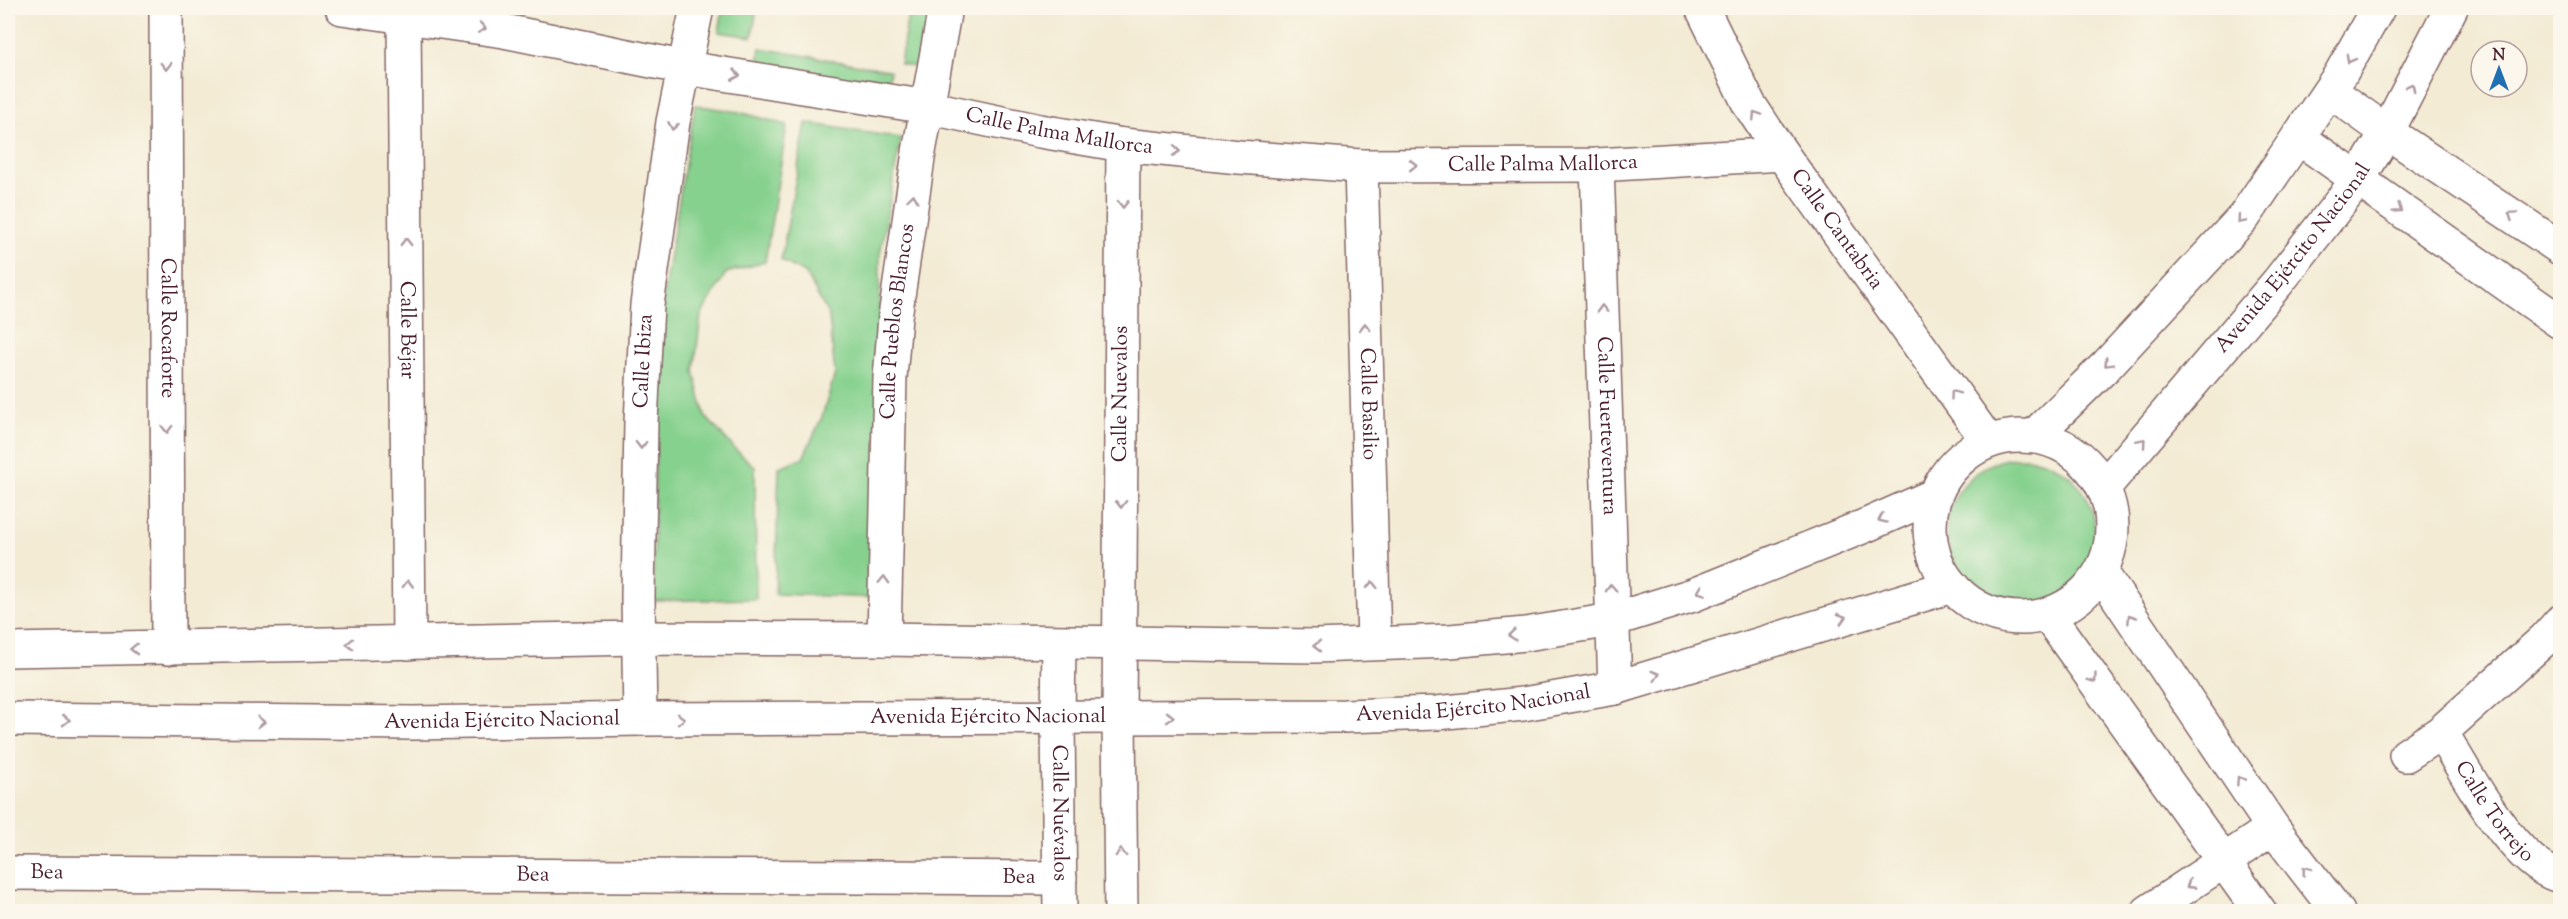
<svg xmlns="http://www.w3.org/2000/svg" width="2568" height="919" font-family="'Sorts Mill Goudy',serif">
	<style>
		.green { fill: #87d18e; stroke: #68785c; stroke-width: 1.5 }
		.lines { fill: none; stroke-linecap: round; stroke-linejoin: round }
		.minor-casing { stroke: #856666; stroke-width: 36 }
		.tertiary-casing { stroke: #856666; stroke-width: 36 }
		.minor { stroke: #fff; stroke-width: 33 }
		.tertiary { stroke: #fff; stroke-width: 33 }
		.oneway { stroke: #ae9aa0 }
		.labels { text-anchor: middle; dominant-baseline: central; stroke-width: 4.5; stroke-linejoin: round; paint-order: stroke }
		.street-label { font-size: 21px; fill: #4a1f2b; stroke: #fbf7ec }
	</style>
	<rect width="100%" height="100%" fill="#fbf7ec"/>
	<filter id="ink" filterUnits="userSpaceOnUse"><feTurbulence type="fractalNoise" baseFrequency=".0167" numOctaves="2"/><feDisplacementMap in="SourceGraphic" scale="12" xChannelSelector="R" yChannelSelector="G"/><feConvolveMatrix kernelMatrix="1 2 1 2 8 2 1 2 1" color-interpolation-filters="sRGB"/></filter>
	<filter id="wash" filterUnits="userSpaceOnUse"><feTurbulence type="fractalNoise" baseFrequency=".008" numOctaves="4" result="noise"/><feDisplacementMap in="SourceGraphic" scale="24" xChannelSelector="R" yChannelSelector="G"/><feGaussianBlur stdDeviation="1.35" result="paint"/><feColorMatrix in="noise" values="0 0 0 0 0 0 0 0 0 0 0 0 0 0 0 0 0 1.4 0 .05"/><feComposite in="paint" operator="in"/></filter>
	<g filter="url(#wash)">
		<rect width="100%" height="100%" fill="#f3ebd4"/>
		<path class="green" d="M723,8H757L752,37L719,32Z
			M909,8H951L940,72L900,64Z
			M760,48L890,70L884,113L754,90Z
			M695,105L739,112L787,125L765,262L726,273L701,315L694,371L705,416L736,450L755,467L756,599L653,601L657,332Z
			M806,123L901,138L880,254L877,598L775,594L779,467L803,458L822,417L835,374L829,316L806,274L781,260Z
			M1947 532a74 74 0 1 1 148 0a74 74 0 1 1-148 0Z"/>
	</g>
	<g filter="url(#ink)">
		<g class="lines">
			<defs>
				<g id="minor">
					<path id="s1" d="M166,8L168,648"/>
					<path id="s2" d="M342,8L504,31L686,68L927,107L1040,131L1123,145L1239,157L1361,166L1597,165L1782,154"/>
					<path id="s3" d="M1702,8L1749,104L1782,154L1988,441"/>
					<path id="s4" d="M404,16L409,643"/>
					<path d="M2330,91L2387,132L2560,248"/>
					<path d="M2299,138L2560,322"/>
					<path id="s5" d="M1597,165L1615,688"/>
					<path id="s6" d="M1361,166L1374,643"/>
					<path d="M2101,572L2273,828L2338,912"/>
					<path d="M2047,614L2260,912"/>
					<path id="s7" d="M884,639L890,378L895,317L919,152L945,8"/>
					<path id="s8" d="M1059,643L1058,719L1060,912"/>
					<path id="s9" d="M640,719L638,596L641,422L647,305L673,122L697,8"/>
					<path id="s10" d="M2441,732C2466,772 2513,865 2560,876"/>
					<path d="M2406,755L2441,732L2545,639L2560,622"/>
					<path id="s11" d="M8,873L1060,878"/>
					<path id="s12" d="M1121,912L1119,718L1123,145"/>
					<path d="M2148,912L2273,828"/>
				</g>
				<g id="tertiary">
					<circle cx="2021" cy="527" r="91"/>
					<path d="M2034,436L2107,365L2244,217L2340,75L2378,8"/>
					<path id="s13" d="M2104,487L2278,282L2357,181L2387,132L2451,8"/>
					<path d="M8,650L639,638L884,639L1315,646L1450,641L1526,634L1612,620L1693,595L1867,525L1935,495"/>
					<path id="s14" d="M8,719L413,723L640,719L1344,716L1437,713L1523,704L1615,688L1952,586"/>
				</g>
			</defs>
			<use href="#minor" class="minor-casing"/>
			<use href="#tertiary" class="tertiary-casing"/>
			<use href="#minor" class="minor"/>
			<use href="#tertiary" class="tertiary"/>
		</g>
		<defs><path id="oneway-chevron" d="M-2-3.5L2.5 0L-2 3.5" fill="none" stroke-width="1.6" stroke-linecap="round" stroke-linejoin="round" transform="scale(1.5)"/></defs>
		<g class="oneway">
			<use href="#oneway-chevron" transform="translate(482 28) rotate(9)"/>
			<use href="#oneway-chevron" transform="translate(2350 59) rotate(119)"/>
			<use href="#oneway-chevron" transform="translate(166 66) rotate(90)"/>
			<use href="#oneway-chevron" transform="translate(736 75) rotate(9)"/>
			<use href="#oneway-chevron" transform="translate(2411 87) rotate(-62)"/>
			<use href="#oneway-chevron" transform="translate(1756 115) rotate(-123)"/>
			<use href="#oneway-chevron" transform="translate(673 126) rotate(100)"/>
			<use href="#oneway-chevron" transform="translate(1176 151) rotate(6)"/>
			<use href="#oneway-chevron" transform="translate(1413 165) rotate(-1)"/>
			<use href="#oneway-chevron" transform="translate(913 198) rotate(-82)"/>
			<use href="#oneway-chevron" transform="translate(1123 204) rotate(90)"/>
			<use href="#oneway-chevron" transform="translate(2398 209) rotate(35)"/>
			<use href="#oneway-chevron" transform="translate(2512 215) rotate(-146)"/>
			<use href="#oneway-chevron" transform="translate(2241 220) rotate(130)"/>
			<use href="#oneway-chevron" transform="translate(406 242) rotate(-90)"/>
			<use href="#oneway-chevron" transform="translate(1602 309) rotate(-92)"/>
			<use href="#oneway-chevron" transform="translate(1365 327) rotate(-91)"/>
			<use href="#oneway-chevron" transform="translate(2108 363) rotate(135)"/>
			<use href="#oneway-chevron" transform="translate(1954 394) rotate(-126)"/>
			<use href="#oneway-chevron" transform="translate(167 429) rotate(90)"/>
			<use href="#oneway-chevron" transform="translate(2142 442) rotate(-49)"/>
			<use href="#oneway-chevron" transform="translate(641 445) rotate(91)"/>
			<use href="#oneway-chevron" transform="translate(1121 504) rotate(90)"/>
			<use href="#oneway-chevron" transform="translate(1882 519) rotate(156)"/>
			<use href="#oneway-chevron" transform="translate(884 580) rotate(-88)"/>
			<use href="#oneway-chevron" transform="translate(408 584) rotate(-90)"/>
			<use href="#oneway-chevron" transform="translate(1372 585) rotate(-91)"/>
			<use href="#oneway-chevron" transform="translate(1611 588) rotate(-92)"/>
			<use href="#oneway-chevron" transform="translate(1701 591) rotate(159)"/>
			<use href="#oneway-chevron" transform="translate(1842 618) rotate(-17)"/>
			<use href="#oneway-chevron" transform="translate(2131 618) rotate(-124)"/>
			<use href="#oneway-chevron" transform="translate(1512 635) rotate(175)"/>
			<use href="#oneway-chevron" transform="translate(350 644) rotate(179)"/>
			<use href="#oneway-chevron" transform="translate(1317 646) rotate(179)"/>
			<use href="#oneway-chevron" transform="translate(134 649) rotate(179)"/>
			<use href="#oneway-chevron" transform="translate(1656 675) rotate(-17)"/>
			<use href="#oneway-chevron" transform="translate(2093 679) rotate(54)"/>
			<use href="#oneway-chevron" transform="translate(1170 717)"/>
			<use href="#oneway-chevron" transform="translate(681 719)"/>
			<use href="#oneway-chevron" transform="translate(66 720) rotate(1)"/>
			<use href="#oneway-chevron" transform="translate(261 722) rotate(1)"/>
			<use href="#oneway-chevron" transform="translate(2240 780) rotate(-124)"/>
			<use href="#oneway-chevron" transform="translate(1121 853) rotate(-91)"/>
			<use href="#oneway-chevron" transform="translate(2306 870) rotate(-128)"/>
			<use href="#oneway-chevron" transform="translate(2190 885) rotate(147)"/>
		</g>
	</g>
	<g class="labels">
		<g class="street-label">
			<text stroke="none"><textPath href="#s2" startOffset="728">Calle Palma Mallorca</textPath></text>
			<text stroke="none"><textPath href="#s2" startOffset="1214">Calle Palma Mallorca</textPath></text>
			<text stroke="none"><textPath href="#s3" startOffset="260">Calle Cantabria</textPath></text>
			<text stroke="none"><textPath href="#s13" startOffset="297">Avenida Ejército Nacional</textPath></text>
			<text stroke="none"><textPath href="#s7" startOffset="318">Calle Pueblos Blancos</textPath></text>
			<text stroke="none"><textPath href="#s1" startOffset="320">Calle Rocaforte</textPath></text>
			<text stroke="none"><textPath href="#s4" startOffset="314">Calle Béjar</textPath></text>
			<text stroke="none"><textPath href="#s9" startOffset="358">Calle Ibiza</textPath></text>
			<text stroke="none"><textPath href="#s12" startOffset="518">Calle Nuevalos</textPath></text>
			<text stroke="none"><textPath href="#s6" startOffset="238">Calle Basilio</textPath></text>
			<text stroke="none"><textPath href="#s5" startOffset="261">Calle Fuerteventura</textPath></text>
			<text stroke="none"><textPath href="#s14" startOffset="1466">Avenida Ejército Nacional</textPath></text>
			<text stroke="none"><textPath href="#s14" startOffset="980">Avenida Ejército Nacional</textPath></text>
			<text stroke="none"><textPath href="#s14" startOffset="494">Avenida Ejército Nacional</textPath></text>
			<text stroke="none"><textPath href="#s10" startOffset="96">Calle Torrejo</textPath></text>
			<text stroke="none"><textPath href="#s8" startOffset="170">Calle Nuévalos</textPath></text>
			<text stroke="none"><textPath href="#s11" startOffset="39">Bea</textPath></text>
			<text stroke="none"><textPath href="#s11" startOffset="525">Bea</textPath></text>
			<text stroke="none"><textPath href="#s11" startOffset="1011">Bea</textPath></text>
		</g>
	</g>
	<rect width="2568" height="919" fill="none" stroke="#fbf7ec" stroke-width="30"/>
	<g transform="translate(2499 69)"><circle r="28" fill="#fbf7ec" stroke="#b4a19f" stroke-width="1.5"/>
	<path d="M0-4.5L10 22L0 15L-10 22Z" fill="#1f6fb2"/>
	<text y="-9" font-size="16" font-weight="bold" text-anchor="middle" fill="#4a1f2b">N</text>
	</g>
</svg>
